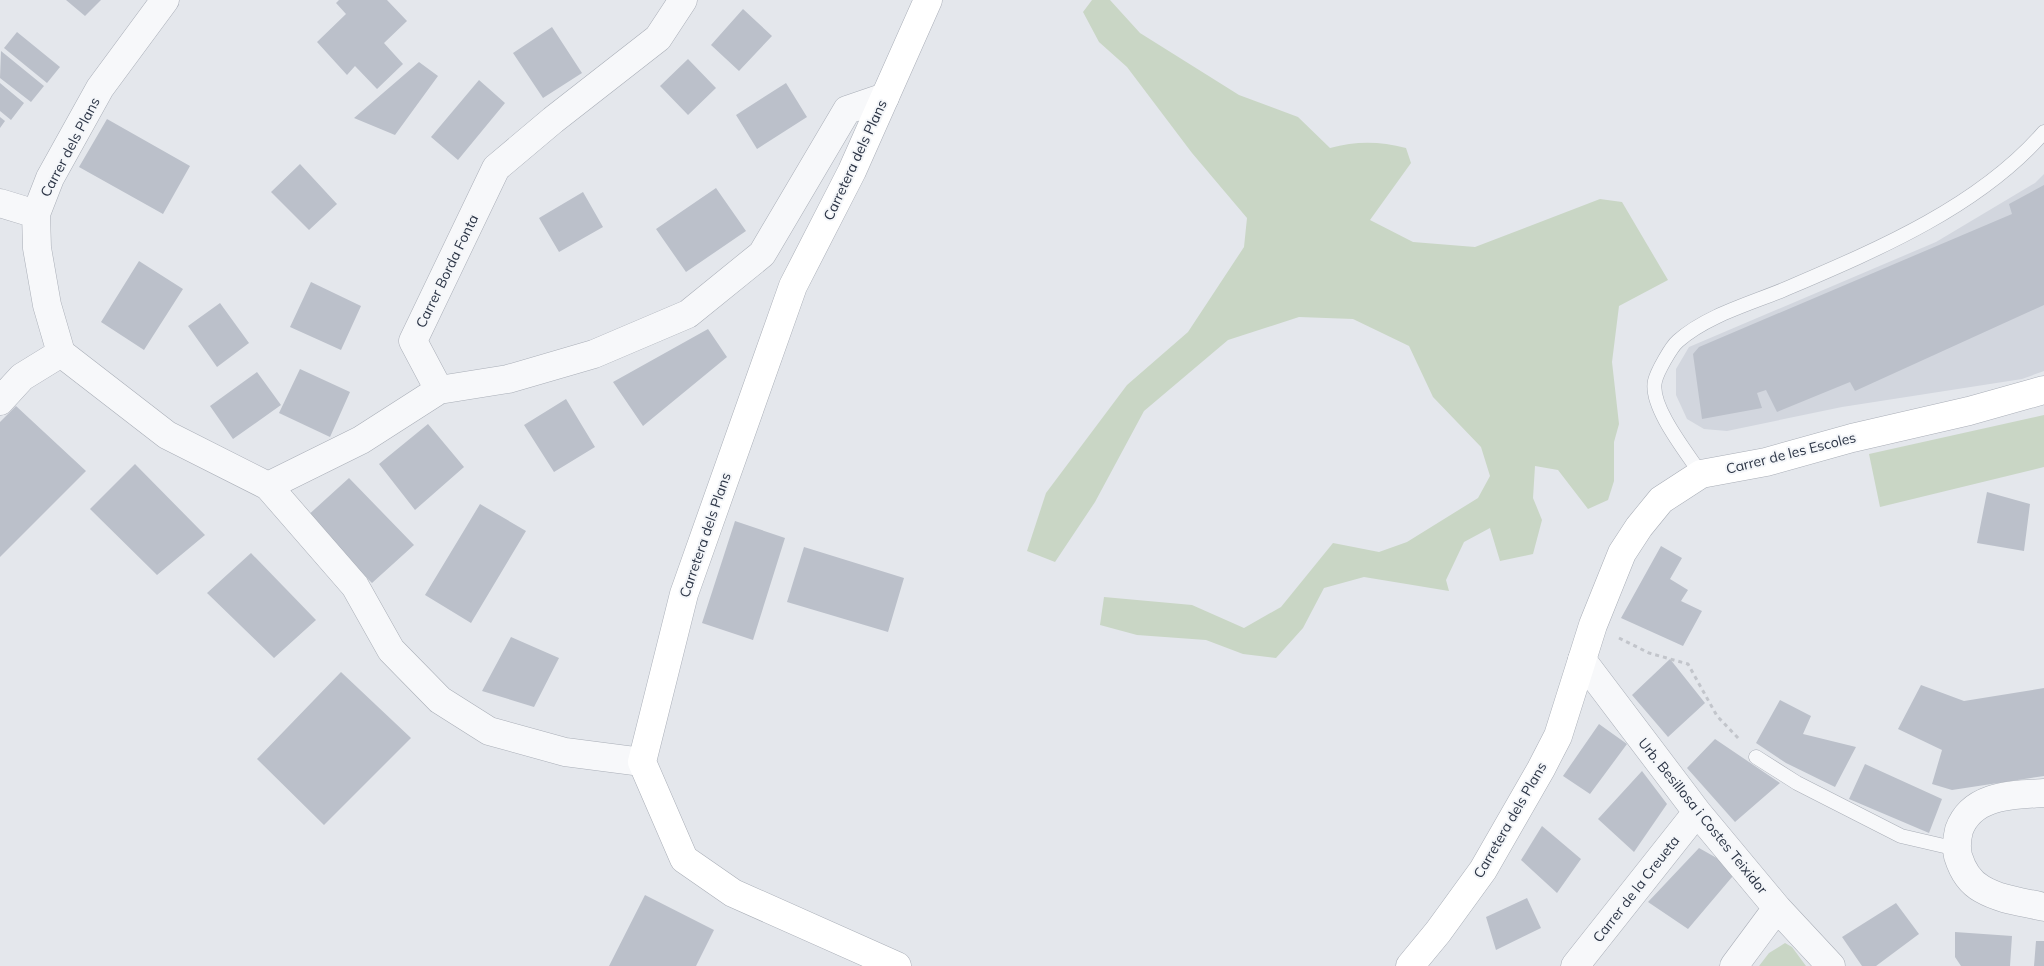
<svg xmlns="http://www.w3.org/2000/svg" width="2044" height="966" font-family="Mulish,sans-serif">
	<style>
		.built { fill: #d2d6de }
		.green { fill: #c9d6c5 }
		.building { fill: #bbc0ca }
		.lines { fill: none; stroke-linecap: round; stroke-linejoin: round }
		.service-casing { stroke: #a9aeb7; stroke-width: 15 }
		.minor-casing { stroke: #a9aeb7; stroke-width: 29 }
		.secondary-casing { stroke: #a9aeb7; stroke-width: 29 }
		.path { stroke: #c2c5cb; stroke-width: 3; stroke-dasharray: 4 4; stroke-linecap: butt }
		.service { stroke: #f7f8fa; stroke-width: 14 }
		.minor { stroke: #f7f8fa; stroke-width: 28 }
		.secondary { stroke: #fff; stroke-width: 28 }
		.labels { text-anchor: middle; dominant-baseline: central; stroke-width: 4; stroke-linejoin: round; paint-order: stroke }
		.street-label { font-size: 14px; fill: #2b3445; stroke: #f4f6f9 }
	</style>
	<rect width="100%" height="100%" fill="#e4e7ec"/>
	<path class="built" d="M2044,174V371L2022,379L1842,407L1727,431L1704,429L1687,419L1676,395V369L1689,347L1936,242L2035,183Z"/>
	<path class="green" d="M1092,0H1110L1140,33L1239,95L1298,117L1330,148C1356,141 1379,141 1406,148L1411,163L1370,220L1413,242L1475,247L1600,199L1622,202L1668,280L1619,306L1612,362L1619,424L1614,442V481L1608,500L1588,509L1558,470L1535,466L1533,498L1542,520L1533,554L1500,561L1490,528L1464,542L1446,580L1449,591L1364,577L1324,588L1303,628L1276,658L1243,654L1206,640L1137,635L1100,625L1104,597L1192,605L1244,628L1281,607L1333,543L1379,552L1407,542L1478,498L1490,476L1481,447L1433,397L1409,346L1353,319L1299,317L1228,340L1144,411L1095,502L1055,562L1027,551L1046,493L1127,385L1188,332L1244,247L1247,218L1192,153L1127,67L1099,42L1083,12Z
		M2044,415V467L1880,507L1869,454Z
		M1785,943L1792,947L1806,966H1759L1769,953Z"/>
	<path class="building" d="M66,0H101L85,16Z
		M339,0H387L407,21L384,43L403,64L377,89L355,66L347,75L317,42L346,14L336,3Z
		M743,9L772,36L739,71L711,45Z
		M552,27L582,73L543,98L513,53Z
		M17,32L60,67L47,83L4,48Z
		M1,51L44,86L31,102L0,78Z
		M688,59L716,88L688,115L660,86Z
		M419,62L438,76L395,135L354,118Z
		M479,80L505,103L458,160L431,137Z
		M0,83L24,103L11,120L0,111Z
		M786,83L807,117L757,149L736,115Z
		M0,117L5,121L0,128Z
		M107,119L190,166L163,214L79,167Z
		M300,164L337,204L309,230L271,192Z
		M2044,185V305L1855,391L1850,382L1777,412L1766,390L1757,393L1762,408L1702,419L1693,354L1699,347L2012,214L2009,204Z
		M716,188L746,231L686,272L656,229Z
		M583,192L603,227L559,252L539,218Z
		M139,261L183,289L144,350L101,322Z
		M311,282L361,306L341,350L290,327Z
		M220,303L249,343L217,367L188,326Z
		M708,329L727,357L643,426L613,382Z
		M300,369L350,392L330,437L279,413Z
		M257,372L281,405L233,439L210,406Z
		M566,399L595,447L554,472L524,425Z
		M16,406L86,471L0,557V422Z
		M428,424L464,467L415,510L379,464Z
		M135,464L205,535L157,575L90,509Z
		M349,478L414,545L372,583L305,518Z
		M1987,492L2030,504L2024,551L1977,543Z
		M480,504L526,531L471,623L425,595Z
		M735,521L785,538L753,640L702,623Z
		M1661,546L1682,558L1670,579L1688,590L1681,601L1702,611L1683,646L1621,618Z
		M804,547L904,578L888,632L787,602Z
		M251,553L316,620L274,658L207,593Z
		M511,637L559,658L534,707L482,691Z
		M1670,659L1705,703L1668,737L1632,695Z
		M341,672L411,738L324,825L257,759Z
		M1921,685L1964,701L2044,688V776L1952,790L1932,784L1942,750L1898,729Z
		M1780,700L1811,716L1803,734L1856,747L1835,787L1786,763L1756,743Z
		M1599,724L1627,744L1590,794L1563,776Z
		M1715,739L1780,783L1735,822L1687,768Z
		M1865,764L1942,799L1929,833L1849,799Z
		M1642,771L1667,804L1634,852L1598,819Z
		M1542,826L1581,859L1557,893L1521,860Z
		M1699,848L1738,870L1688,929L1648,902Z
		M645,895L714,930L696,966H609Z
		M1527,898L1541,928L1496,950L1486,917Z
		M1896,903L1919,934L1876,966H1862L1842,937Z
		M1955,932L2012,936L2010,966H1961L1955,957Z
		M2036,941H2044V966H2034Z"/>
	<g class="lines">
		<defs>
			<path id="service" d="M1701,474C1687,453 1649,406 1655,381C1657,372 1671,347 1678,341C1706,316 1749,304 1783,290C1874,251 1978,208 2044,132
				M1756,757L1797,783L1901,836L1957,849"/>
			<path id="minor" d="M0,203L36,214
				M61,353L167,435L268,486L355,586L391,650L440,700L489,731L565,752L642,762
				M61,353L47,305L37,248L36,214L50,178L100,88L165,0
				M439,390L413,341L496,168L553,120L658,38L683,0
				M0,401L22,377L61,353
				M268,486L361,440L439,390L508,379L594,354L688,314L762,254L847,110L885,97
				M1582,660L1697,812L1777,908L1831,966
				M2044,793C2013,795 1972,794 1959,830C1957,838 1956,847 1958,856C1962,869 1969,882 1982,889C2001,900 2023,902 2044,907
				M1575,966L1697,812
				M1734,966L1777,908"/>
			<path id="secondary" d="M897,966L733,893L684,859L642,762L684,594L793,286L852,171L928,0
				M1410,966L1438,932L1483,870L1541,769L1558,736L1593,625L1622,553L1639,527L1661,500L1701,474L1766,462L1852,438L1969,411L2044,390"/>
		</defs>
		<use href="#service" class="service-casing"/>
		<use href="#minor" class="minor-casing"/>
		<use href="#secondary" class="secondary-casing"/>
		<path class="path" d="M1619,638L1649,653L1688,664L1717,716L1740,740"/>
		<use href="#service" class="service"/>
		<use href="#minor" class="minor"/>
		<use href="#secondary" class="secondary"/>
	</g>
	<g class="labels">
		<g class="street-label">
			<text transform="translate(70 147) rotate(-62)">Carrer dels Plans</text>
			<text transform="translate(855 160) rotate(-65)">Carretera dels Plans</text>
			<text transform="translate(447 271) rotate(-64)">Carrer Borda Fonta</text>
			<text transform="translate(1791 453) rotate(-14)">Carrer de les Escoles</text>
			<text transform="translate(705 535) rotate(-71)">Carretera dels Plans</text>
			<text transform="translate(1703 816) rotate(51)">Urb. Besillosa i Costes Teixidor</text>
			<text transform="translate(1510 820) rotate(-60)">Carretera dels Plans</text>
			<text transform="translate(1636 889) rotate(-52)">Carrer de la Creueta</text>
		</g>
	</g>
</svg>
